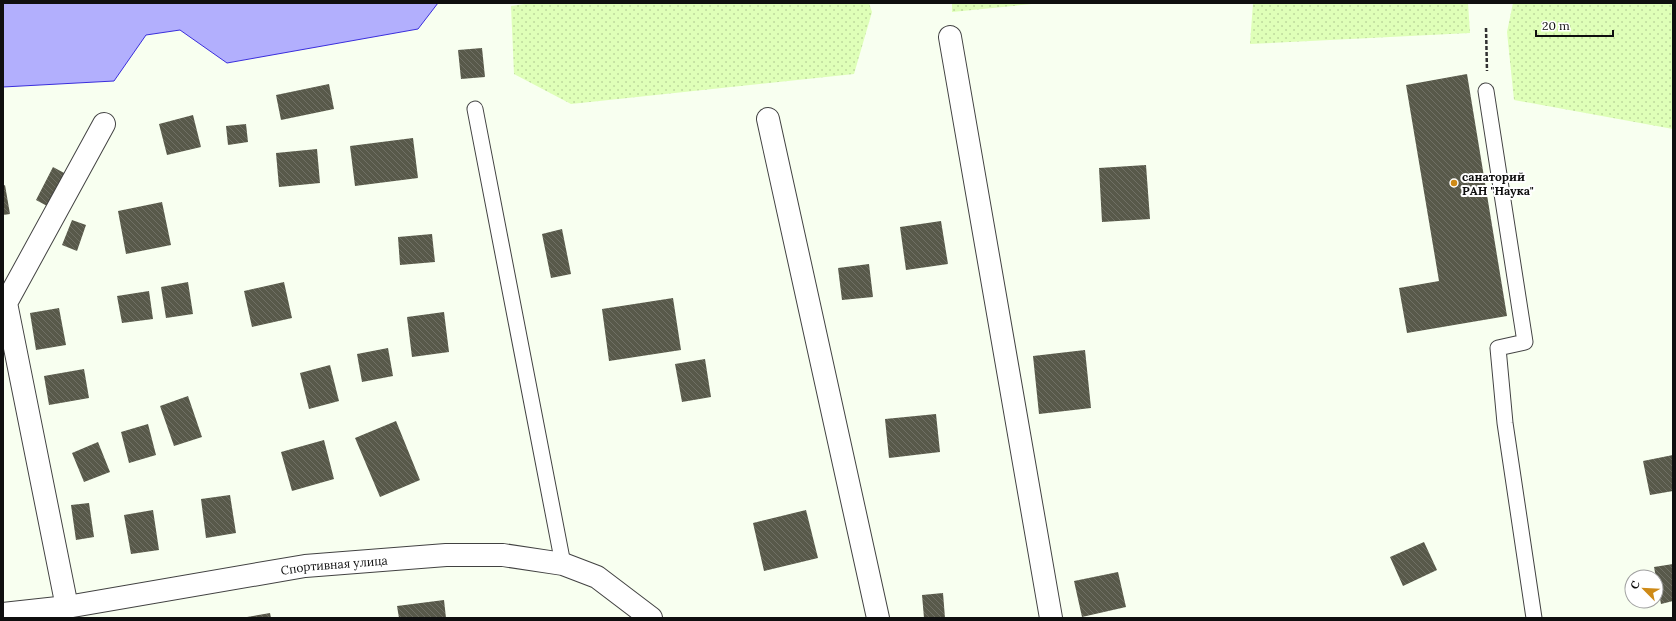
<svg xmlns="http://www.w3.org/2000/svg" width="1676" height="621" font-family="Lora,serif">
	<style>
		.sand { fill: url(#sand-dots) }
		.water { fill: #b2affd; stroke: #3a2edc }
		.building { fill: url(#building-back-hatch) }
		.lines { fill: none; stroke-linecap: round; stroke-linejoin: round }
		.lane-casing { stroke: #424242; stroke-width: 17 }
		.street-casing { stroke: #424242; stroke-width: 24 }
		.path { stroke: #313131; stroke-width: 2.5; stroke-dasharray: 4 2; stroke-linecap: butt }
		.lane { stroke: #fff; stroke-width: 15 }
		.street { stroke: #fff; stroke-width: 22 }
		.poi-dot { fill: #ce8a17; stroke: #fff; stroke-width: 1.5 }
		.labels { text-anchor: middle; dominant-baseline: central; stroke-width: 4; stroke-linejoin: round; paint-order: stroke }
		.poi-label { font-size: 12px; font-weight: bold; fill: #0f0f0f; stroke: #fff; text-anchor: start }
		.street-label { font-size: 12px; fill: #0f0f0f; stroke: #fff }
	</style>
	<defs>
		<pattern id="sand-dots" width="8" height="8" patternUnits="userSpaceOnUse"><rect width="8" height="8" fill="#dfffb8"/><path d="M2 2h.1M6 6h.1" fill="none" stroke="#bed99d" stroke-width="1.8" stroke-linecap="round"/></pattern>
		<pattern id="building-back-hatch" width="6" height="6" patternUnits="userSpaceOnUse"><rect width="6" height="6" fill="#58594a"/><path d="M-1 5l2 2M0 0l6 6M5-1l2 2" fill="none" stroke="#707065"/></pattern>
	</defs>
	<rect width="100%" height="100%" fill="#f8fff0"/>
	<path class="sand" d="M531,3H869L872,12L854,74L571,104L514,74L511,6Z
		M952,3H1042L952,12Z
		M1253,3H1468L1470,33L1250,44Z
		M1513,3H1673V129L1514,100L1507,32Z"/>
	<path class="water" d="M3,3H438L418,29L227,63L180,30L146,35L114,81L3,87Z"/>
	<path class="building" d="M482,48L485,77L461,79L458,50Z
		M1467,74L1507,316L1407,333L1399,288L1439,281L1406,85Z
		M329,84L334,109L281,120L276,95Z
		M193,115L201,147L167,155L159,124Z
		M246,124L248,142L228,145L226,126Z
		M413,138L418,178L355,186L350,146Z
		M317,149L320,183L279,187L276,153Z
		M1146,165L1150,219L1102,222L1099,168Z
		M53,167L66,174L49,207L36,200Z
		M5,185L10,214L3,215V186Z
		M162,202L171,245L126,254L118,211Z
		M72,220L86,225L77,251L62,245Z
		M941,221L948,264L906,270L900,227Z
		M562,229L571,274L551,278L542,234Z
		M432,234L435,262L400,265L398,237Z
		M869,264L873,297L842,300L838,268Z
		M188,282L193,314L166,318L161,287Z
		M284,282L292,318L252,327L244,291Z
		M149,291L153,319L122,323L117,296Z
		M673,298L681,350L609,361L602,309Z
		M59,308L66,345L36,350L30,313Z
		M444,312L449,352L412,357L407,317Z
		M388,348L393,376L362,382L357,354Z
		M1085,350L1091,408L1039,414L1033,356Z
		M705,359L711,397L682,402L675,364Z
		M330,365L339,401L309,409L300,373Z
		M84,369L89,398L49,405L44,376Z
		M188,396L202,437L174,446L160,406Z
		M936,414L940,452L889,458L885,419Z
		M396,421L420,480L380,497L355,438Z
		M148,424L156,455L129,463L121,432Z
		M324,440L334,479L292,491L281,452Z
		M98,442L110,472L84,482L72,453Z
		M1673,455V491L1650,495L1643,461Z
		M230,495L236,533L206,538L201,499Z
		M89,503L94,537L76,540L71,505Z
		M153,510L159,550L131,554L124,515Z
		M806,510L818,558L764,571L753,523Z
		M1424,542L1437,570L1403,586L1390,557Z
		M1673,564V601L1661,604L1654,567Z
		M1118,572L1126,607L1082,617L1074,581Z
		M943,593L945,618H924L922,595Z
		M444,600L446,618H399L397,606Z
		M270,613L271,618H247V617Z"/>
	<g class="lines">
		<defs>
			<path id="lane" d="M1486,91L1525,342L1498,348L1505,423L1534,618
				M475,109L563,564"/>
			<g id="street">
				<path d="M950,37L1051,618"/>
				<path d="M768,119L878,618"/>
				<path d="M67,607L6,303L104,124"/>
				<path id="s1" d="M3,614L67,607L305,566L446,555H503L563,564L597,577L651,618"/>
			</g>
		</defs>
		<use href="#lane" class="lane-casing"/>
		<use href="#street" class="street-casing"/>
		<path class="path" d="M1486,28L1487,71"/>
		<use href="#lane" class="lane"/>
		<use href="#street" class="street"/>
	</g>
	<circle class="poi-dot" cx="1454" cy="183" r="4"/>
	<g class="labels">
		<g class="poi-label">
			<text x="1462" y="176">санаторий<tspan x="1462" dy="14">РАН "Наука"</tspan></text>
		</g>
		<g class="street-label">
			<text stroke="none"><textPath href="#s1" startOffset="335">Спортивная улица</textPath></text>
		</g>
	</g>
	<rect width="1676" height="621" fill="none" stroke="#0f0f0f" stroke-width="8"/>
	<g transform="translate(1644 589) rotate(294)"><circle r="19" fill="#ffffff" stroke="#9f9f9f"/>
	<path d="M0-3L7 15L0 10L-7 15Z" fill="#ce8a17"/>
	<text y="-6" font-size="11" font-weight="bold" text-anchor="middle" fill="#0f0f0f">С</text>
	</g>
	<path d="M1536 30v6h77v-6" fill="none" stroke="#0f0f0f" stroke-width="2"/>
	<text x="1542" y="30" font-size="12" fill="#0f0f0f" stroke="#ffffff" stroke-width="3" paint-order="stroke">20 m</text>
</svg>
